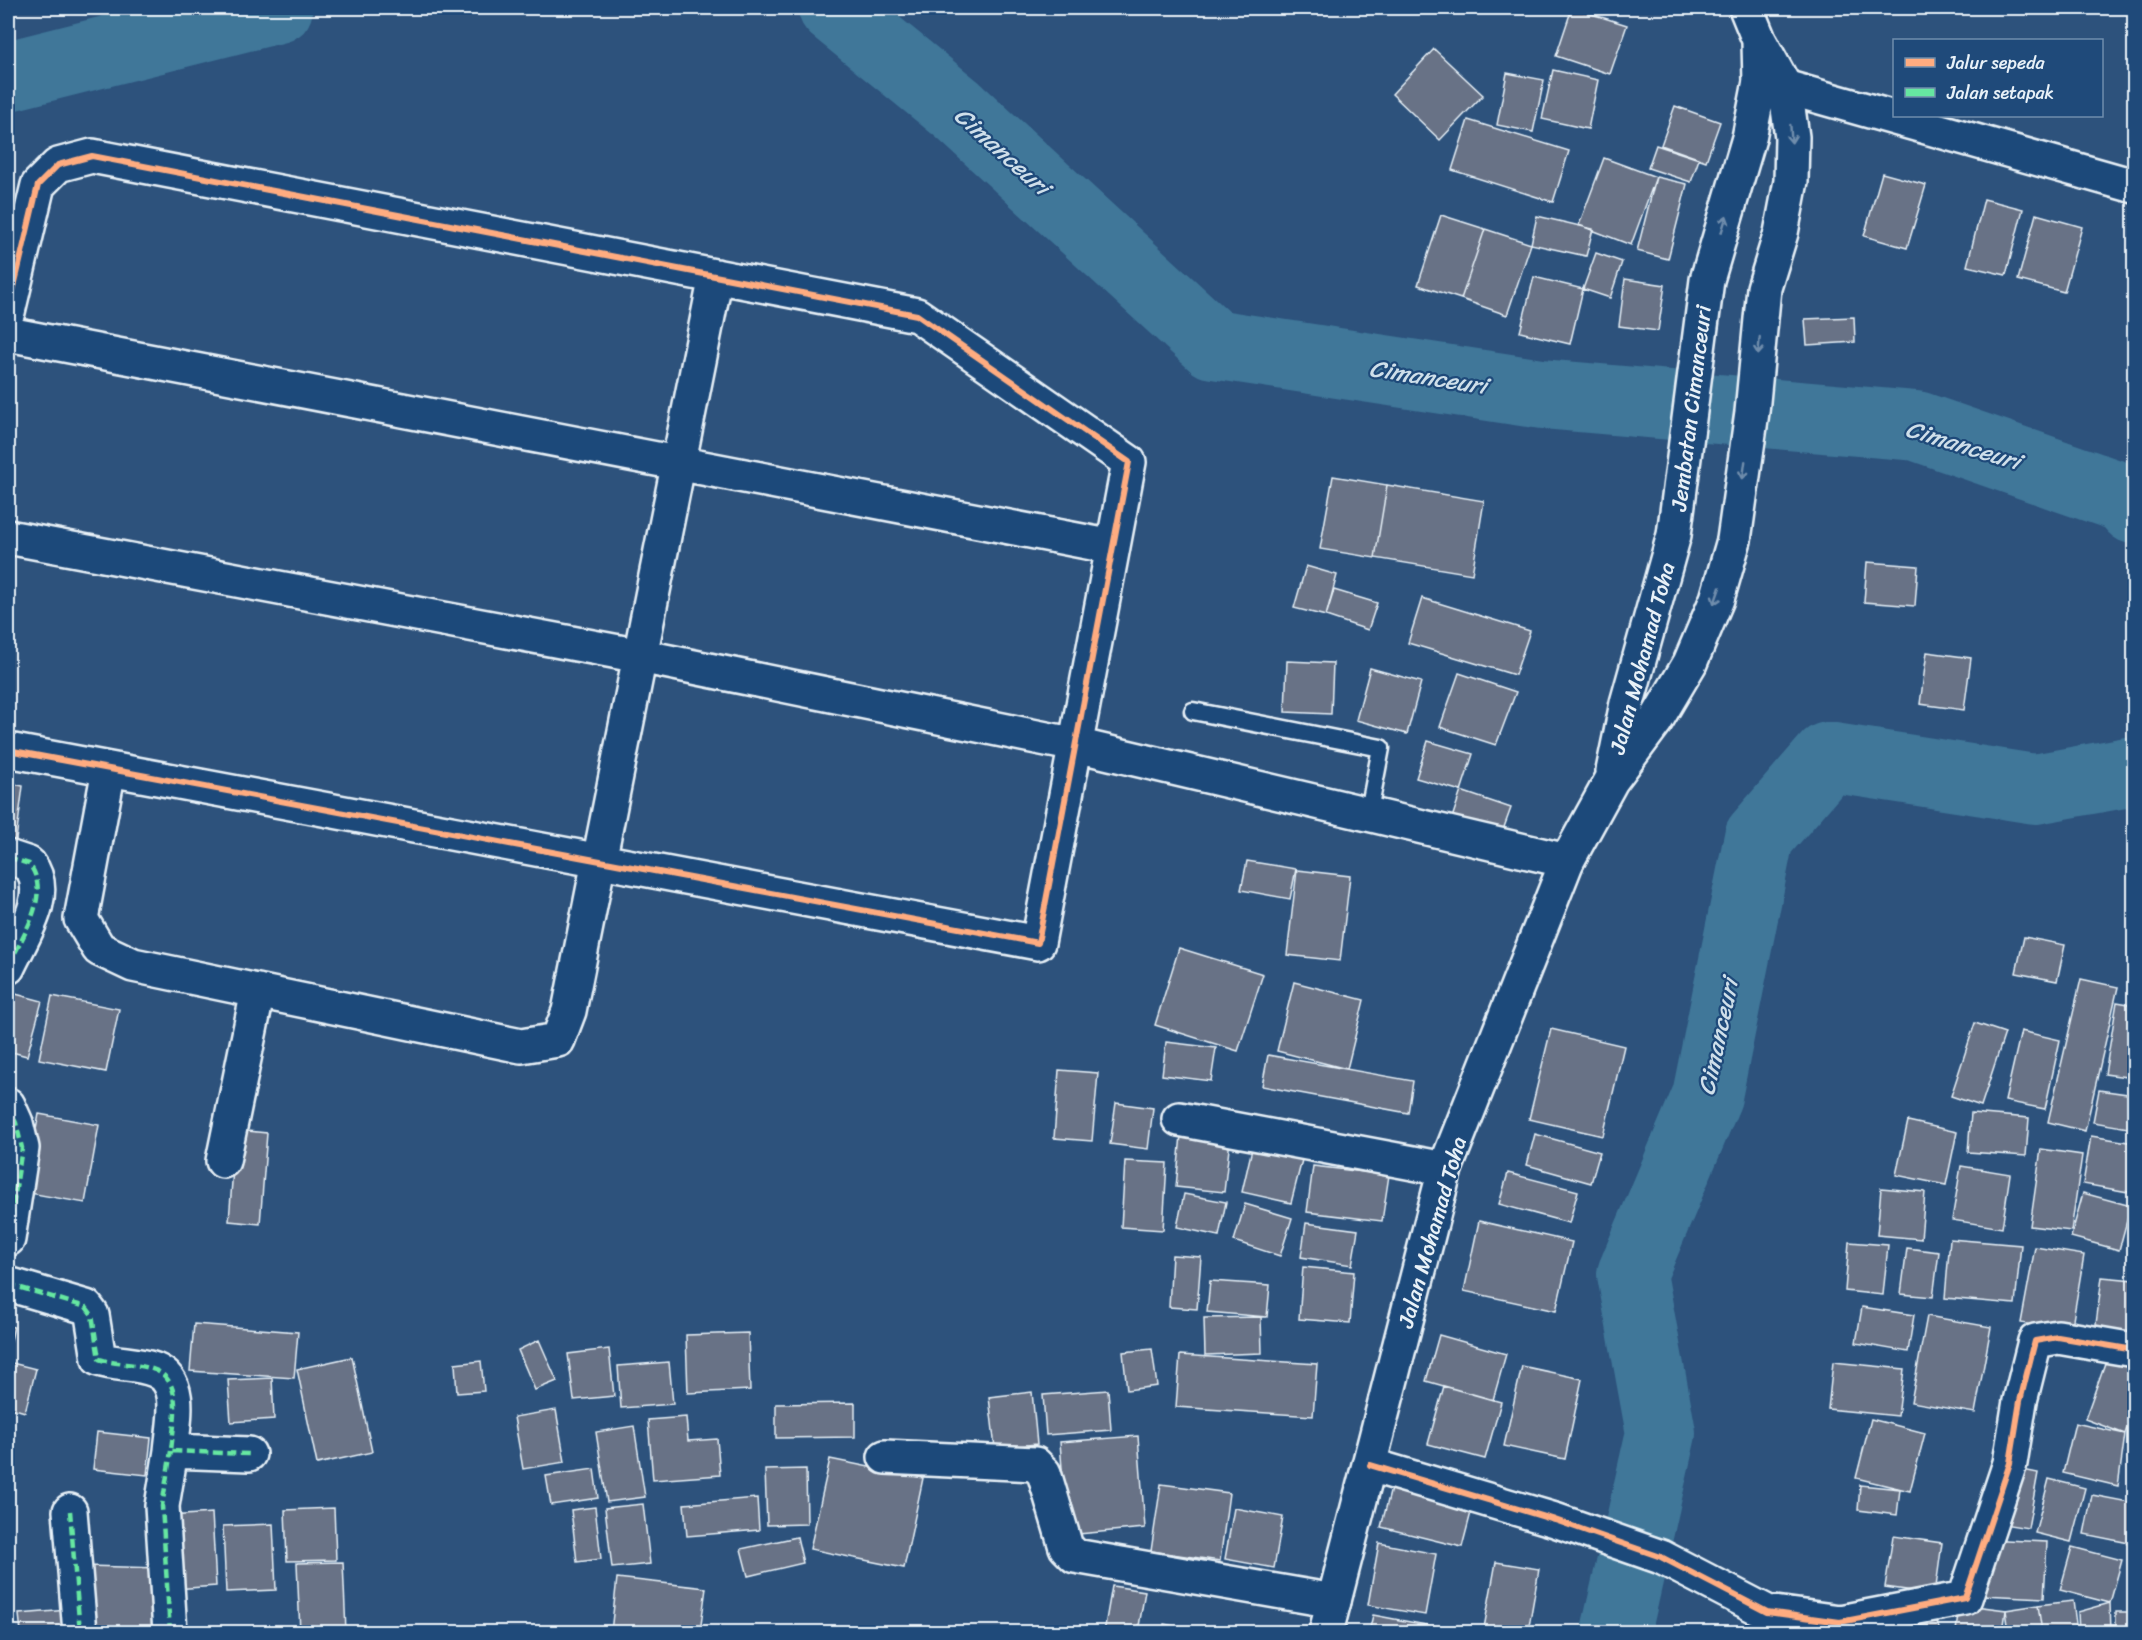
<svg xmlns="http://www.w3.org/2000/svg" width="2142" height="1640" font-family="Sriracha,sans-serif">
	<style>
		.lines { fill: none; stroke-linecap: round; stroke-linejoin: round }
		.river { stroke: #3f7799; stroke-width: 70 }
		.building { fill: #677286; stroke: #e8f1f8; stroke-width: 1.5 }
		.lane-casing { stroke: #e8f1f8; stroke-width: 21 }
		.street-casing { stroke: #e8f1f8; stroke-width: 38 }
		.primary-casing { stroke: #e8f1f8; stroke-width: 38 }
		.lane { stroke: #1f4a7a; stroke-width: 16 }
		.street { stroke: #1f4a7a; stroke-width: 33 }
		.primary { stroke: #1f4a7a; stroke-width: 33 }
		.quiet { stroke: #66e7a1; stroke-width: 4.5; stroke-dasharray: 9 4.5; stroke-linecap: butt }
		.cycleway-casing { stroke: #1f4a7a; stroke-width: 10 }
		.cycleway { stroke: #ffac80; stroke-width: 6 }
		.oneway { stroke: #6f8dac }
		.labels { text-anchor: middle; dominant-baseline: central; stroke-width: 4.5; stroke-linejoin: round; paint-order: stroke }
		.street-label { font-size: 22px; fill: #e8f1f8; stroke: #1f4a7a }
		.water-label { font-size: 24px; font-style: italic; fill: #cfdfea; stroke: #1f4a7a }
	</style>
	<rect width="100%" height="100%" fill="#2d527c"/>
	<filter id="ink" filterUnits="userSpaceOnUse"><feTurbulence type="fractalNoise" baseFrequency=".0167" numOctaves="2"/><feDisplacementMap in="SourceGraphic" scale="12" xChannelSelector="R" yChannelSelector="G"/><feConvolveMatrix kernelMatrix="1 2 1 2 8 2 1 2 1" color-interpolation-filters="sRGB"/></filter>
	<g filter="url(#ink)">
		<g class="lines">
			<path class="river" d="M833,8L957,109L1213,344L1542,394L1917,426L2124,498L2134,509
				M8,76L278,8
				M1616,1632L1661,1433L1632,1274L1707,1096L1759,837L1828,757L2035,789L2134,771"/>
		</g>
		<path class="building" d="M1572,8L1627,25L1610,74L1556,56Z
			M1434,49L1483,95L1440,140L1392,94Z
			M1553,70L1598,80L1588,129L1542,119Z
			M1507,73L1544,80L1533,132L1497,125Z
			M1675,106L1720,122L1706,161L1661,145Z
			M1468,120L1569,151L1553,202L1452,170Z
			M1656,145L1699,159L1691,182L1648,168Z
			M1604,158L1656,177L1631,245L1579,225Z
			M1882,173L1926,185L1907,248L1864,236Z
			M1656,177L1687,184L1668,259L1637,251Z
			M1984,199L2023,209L2006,275L1967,266Z
			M2036,214L2082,227L2064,292L2018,280Z
			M1441,215L1485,229L1461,299L1418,285Z
			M1537,216L1593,229L1586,256L1531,244Z
			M1485,229L1531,244L1507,315L1461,299Z
			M1596,253L1622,262L1610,298L1583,289Z
			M1534,277L1583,289L1570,344L1520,332Z
			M1625,279L1665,285L1658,331L1619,326Z
			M1854,317L1855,342L1807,345L1805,319Z
			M1333,476L1387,485L1375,558L1320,549Z
			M1387,485L1484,501L1472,574L1375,558Z
			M1867,562L1918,566L1915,606L1864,602Z
			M1306,566L1337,575L1326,616L1294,608Z
			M1334,590L1377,603L1368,630L1326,616Z
			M1422,598L1530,631L1515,675L1408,643Z
			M1927,652L1971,658L1964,710L1920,704Z
			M1287,661L1333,663L1331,714L1285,712Z
			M1370,668L1421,682L1407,734L1356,720Z
			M1459,673L1516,692L1496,745L1440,727Z
			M1428,741L1473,754L1461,791L1416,778Z
			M8,783L23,786L15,847L8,846Z
			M1461,791L1511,808L1499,841L1450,824Z
			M1247,861L1296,869L1290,899L1241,890Z
			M1297,870L1350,876L1340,961L1287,955Z
			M2024,937L2065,945L2057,981L2016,973Z
			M1179,948L1263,974L1238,1051L1155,1025Z
			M2081,979L2118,987L2085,1131L2048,1122Z
			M1294,982L1364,1000L1347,1069L1277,1051Z
			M12,993L42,1001L27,1056L8,1051V1008Z
			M52,996L119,1009L106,1072L39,1059Z
			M2117,1002L2134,1005V1078L2105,1074Z
			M1975,1023L2005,1033L1981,1106L1951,1096Z
			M1551,1029L1624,1046L1603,1136L1529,1119Z
			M2021,1031L2060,1040L2045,1109L2005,1101Z
			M1166,1042L1216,1048L1211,1081L1162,1075Z
			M1268,1055L1413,1081L1408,1113L1262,1086Z
			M1059,1070L1098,1073L1092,1141L1054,1138Z
			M2099,1090L2134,1095L2128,1128L2093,1122Z
			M1116,1103L1153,1108L1148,1149L1110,1144Z
			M1971,1113L2029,1118L2026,1156L1968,1152Z
			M39,1114L99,1125L85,1203L24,1192Z
			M1908,1121L1957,1132L1946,1185L1896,1175Z
			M236,1130L267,1133L260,1224L229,1221Z
			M1535,1134L1600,1152L1591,1183L1527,1165Z
			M1181,1135L1230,1140L1224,1192L1176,1187Z
			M2091,1136L2134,1143V1193L2083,1184Z
			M1254,1140L1304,1152L1291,1203L1242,1192Z
			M2041,1149L2082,1155L2071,1231L2030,1226Z
			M1125,1161L1167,1163L1163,1230L1121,1227Z
			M1313,1166L1389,1175L1382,1221L1307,1212Z
			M1961,1166L2010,1174L2002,1228L1952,1220Z
			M1508,1173L1578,1191L1569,1223L1499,1204Z
			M1881,1188L1925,1192L1921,1239L1877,1235Z
			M2083,1193L2131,1206L2119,1250L2071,1237Z
			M1184,1194L1226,1202L1219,1236L1177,1227Z
			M1245,1204L1292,1218L1280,1256L1234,1241Z
			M1479,1221L1572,1242L1556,1311L1464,1291Z
			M1306,1223L1358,1230L1352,1265L1301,1257Z
			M1950,1239L2021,1245L2015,1304L1945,1298Z
			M1849,1242L1888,1245L1883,1295L1845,1291Z
			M2035,1247L2084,1255L2071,1332L2021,1323Z
			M1907,1248L1939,1252L1933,1297L1901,1294Z
			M1172,1255L1201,1257L1197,1309L1169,1307Z
			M1303,1267L1354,1272L1350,1323L1299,1319Z
			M2102,1277L2134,1280V1336L2095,1332Z
			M1210,1281L1270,1285L1267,1317L1207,1312Z
			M1862,1307L1914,1315L1908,1352L1856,1343Z
			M1927,1316L1991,1327L1975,1413L1911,1402Z
			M1261,1317L1262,1353L1205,1355L1204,1318Z
			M194,1324L298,1332L294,1378L190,1371Z
			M8,1326L14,1327L8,1353Z
			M748,1333L750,1390L688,1393L686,1335Z
			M1439,1335L1506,1354L1493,1400L1426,1381Z
			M539,1340L557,1381L535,1390L518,1350Z
			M609,1349L614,1396L574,1400L568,1354Z
			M1152,1349L1157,1386L1127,1390L1123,1352Z
			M2109,1352L2134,1361V1408L2125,1434L2085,1419Z
			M1180,1355L1317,1364L1313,1416L1176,1407Z
			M352,1357L372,1452L317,1464L297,1369Z
			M481,1361L484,1391L457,1393L455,1364Z
			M8,1362L36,1369L25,1412L8,1407Z
			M669,1362L673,1404L621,1408L618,1366Z
			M1833,1362L1904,1369L1898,1416L1828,1409Z
			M1522,1366L1582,1379L1565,1459L1504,1446Z
			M272,1378L274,1419L231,1422L228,1380Z
			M1444,1386L1501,1402L1485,1459L1428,1444Z
			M1108,1390L1111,1430L1046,1435L1043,1395Z
			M1032,1392L1037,1444L995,1448L989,1397Z
			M855,1403V1437L776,1438V1404Z
			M556,1410L565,1462L523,1469L514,1417Z
			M686,1417L688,1441L717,1439L720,1475L653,1480L648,1420Z
			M1871,1419L1925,1433L1910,1491L1856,1478Z
			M2075,1423L2125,1434L2118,1486L2063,1473Z
			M634,1426L645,1497L607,1502L596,1432Z
			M97,1432L151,1438L147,1475L93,1469Z
			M1138,1436L1145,1528L1067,1535L1060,1442Z
			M2134,1458V1490L2129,1489Z
			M830,1459L923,1478L904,1568L810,1549Z
			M2013,1468L2038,1473L2028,1528L2003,1524Z
			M594,1469L598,1498L551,1505L546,1476Z
			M806,1469L807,1524L767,1525L765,1470Z
			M2049,1479L2085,1488L2071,1542L2035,1533Z
			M1393,1481L1474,1501L1462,1547L1381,1527Z
			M1161,1484L1229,1493L1220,1561L1151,1551Z
			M1860,1485L1900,1489L1897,1515L1858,1510Z
			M2092,1495L2134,1503V1544L2084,1534Z
			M757,1498L759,1530L687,1536L684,1504Z
			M643,1504L650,1564L612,1568L605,1508Z
			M595,1507L601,1559L577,1562L571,1510Z
			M334,1508L336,1560L287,1561L285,1510Z
			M1234,1508L1283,1517L1274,1568L1225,1559Z
			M212,1513L216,1586L175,1589L170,1516Z
			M273,1524L276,1590L226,1592L223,1526Z
			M1893,1536L1942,1543L1935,1594L1885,1587Z
			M797,1537L803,1563L748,1576L741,1549Z
			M1985,1539L2047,1542L2044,1598L1982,1595Z
			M1379,1543L1436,1554L1425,1615L1368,1605Z
			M2072,1547L2122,1560L2110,1603L2060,1590Z
			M343,1562L346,1632H300L297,1563Z
			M1496,1562L1539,1569L1528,1632L1484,1628Z
			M86,1566L159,1568L156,1632L83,1631Z
			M617,1578L706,1588L700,1632H611Z
			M1112,1586L1145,1591L1138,1632H1104Z
			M8,1592H9L14,1632H8Z
			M2073,1601L2077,1632H2042L2038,1605Z
			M2110,1603L2111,1632H2079L2078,1612Z
			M1959,1604L2006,1610L2003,1632H1956Z
			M2038,1605L2042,1632H2009L2006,1610Z
			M68,1610L70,1632H21L19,1614Z
			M2116,1612H2134V1632H2116Z
			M1373,1615L1463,1632H1369Z
			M1935,1615L1940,1632H1903L1901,1625Z
			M1164,1624L1205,1632H1162Z"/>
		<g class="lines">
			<defs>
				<path id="lane" d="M1193,711L1381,748L1368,816"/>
				<path id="street" d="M1760,82L1785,87L2134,186
					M8,312L38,185L58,165L92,156L917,315L1129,462L1038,943L8,750
					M8,334L1113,547
					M8,537L640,656L1076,745L1567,861
					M109,769L81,919L99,949L133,965L521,1046L558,1040L569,1011L716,276
					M8,857L29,864C53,894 21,938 8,967
					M8,1105L16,1123L22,1148L8,1239
					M1179,1119L1445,1169
					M223,1161L258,991
					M8,1284L86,1307L92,1315L99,1359C117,1365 137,1363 155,1370C185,1382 173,1425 171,1451L249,1454
					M885,1457L1035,1464L1044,1473L1066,1547L1075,1556L1334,1601
					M1370,1465L1555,1520L1661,1557L1767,1612L1840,1622L1965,1598L2010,1463L2020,1401L2035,1341L2058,1337L2134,1350
					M70,1511L80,1632
					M170,1632L162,1506L171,1451"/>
				<path id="primary" d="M1613,771L1627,703L1674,535L1707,280L1749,138L1760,82L1759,42
					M1326,1632L1445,1169L1567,861L1611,781L1655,722L1690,663L1717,599L1734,540L1752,412L1764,288L1781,233L1791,181L1792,137L1785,87L1759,40L1746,8"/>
			</defs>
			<use href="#lane" class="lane-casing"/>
			<use href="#street" class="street-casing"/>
			<use href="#primary" class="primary-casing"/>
			<use href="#lane" class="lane"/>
			<use href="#street" class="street"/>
			<use href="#primary" class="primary"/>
			<path class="quiet" d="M8,857L29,864C53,894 21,938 8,967
				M8,1105L16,1123L22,1148L8,1239
				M8,1284L86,1307L92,1315L99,1359C117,1365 137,1363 155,1370C185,1382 173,1425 171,1451L249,1454
				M70,1511L80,1632
				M170,1632L162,1506L171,1451"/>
			<defs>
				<path id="cycleway" d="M8,312L38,185L58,165L92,156L917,315L1129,462L1038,943L8,750
					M1370,1465L1555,1520L1661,1557L1767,1612L1840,1622L1965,1598L2010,1463L2020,1401L2035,1341L2058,1337L2134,1350"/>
			</defs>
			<use href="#cycleway" class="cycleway-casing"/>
			<use href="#cycleway" class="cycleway"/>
		</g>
		<defs><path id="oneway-shaft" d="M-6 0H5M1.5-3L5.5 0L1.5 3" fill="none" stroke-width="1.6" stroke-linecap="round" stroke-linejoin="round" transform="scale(1.5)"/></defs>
		<g class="oneway">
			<use href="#oneway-shaft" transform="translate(1791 134) rotate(86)"/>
			<use href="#oneway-shaft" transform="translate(1724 224) rotate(-73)"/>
			<use href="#oneway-shaft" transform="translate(1759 346) rotate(95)"/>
			<use href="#oneway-shaft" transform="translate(1744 470) rotate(98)"/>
			<use href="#oneway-shaft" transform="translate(1717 596) rotate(109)"/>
		</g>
	</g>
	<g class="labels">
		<g class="street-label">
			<text transform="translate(1691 408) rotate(-83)">Jembatan Cimanceuri</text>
			<text transform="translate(1642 658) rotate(-75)">Jalan Mohamad Toha</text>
			<text transform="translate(1432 1232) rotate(-74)">Jalan Mohamad Toha</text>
		</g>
		<g class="water-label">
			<text transform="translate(1002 151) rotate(42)">Cimanceuri</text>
			<text transform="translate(1428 377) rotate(9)">Cimanceuri</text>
			<text transform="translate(1963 445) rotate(17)">Cimanceuri</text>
			<text transform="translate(1718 1037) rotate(-78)">Cimanceuri</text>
		</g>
	</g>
	<rect width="2142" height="1640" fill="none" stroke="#1f4a7a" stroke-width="30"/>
	<rect x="15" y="15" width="2112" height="1610" fill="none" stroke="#e8f1f8" stroke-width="2" filter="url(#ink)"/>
	<rect x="1893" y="39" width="210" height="78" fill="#1f4a7a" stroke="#6f8dac" stroke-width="1.5"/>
	<rect x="1905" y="58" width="30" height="9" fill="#ffac80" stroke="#6f8dac" stroke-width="1.5"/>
	<text x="1947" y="69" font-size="18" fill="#e8f1f8">Jalur sepeda</text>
	<rect x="1905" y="88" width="30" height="9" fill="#66e7a1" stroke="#6f8dac" stroke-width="1.5"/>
	<text x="1947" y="99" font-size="18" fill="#e8f1f8">Jalan setapak</text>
</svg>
